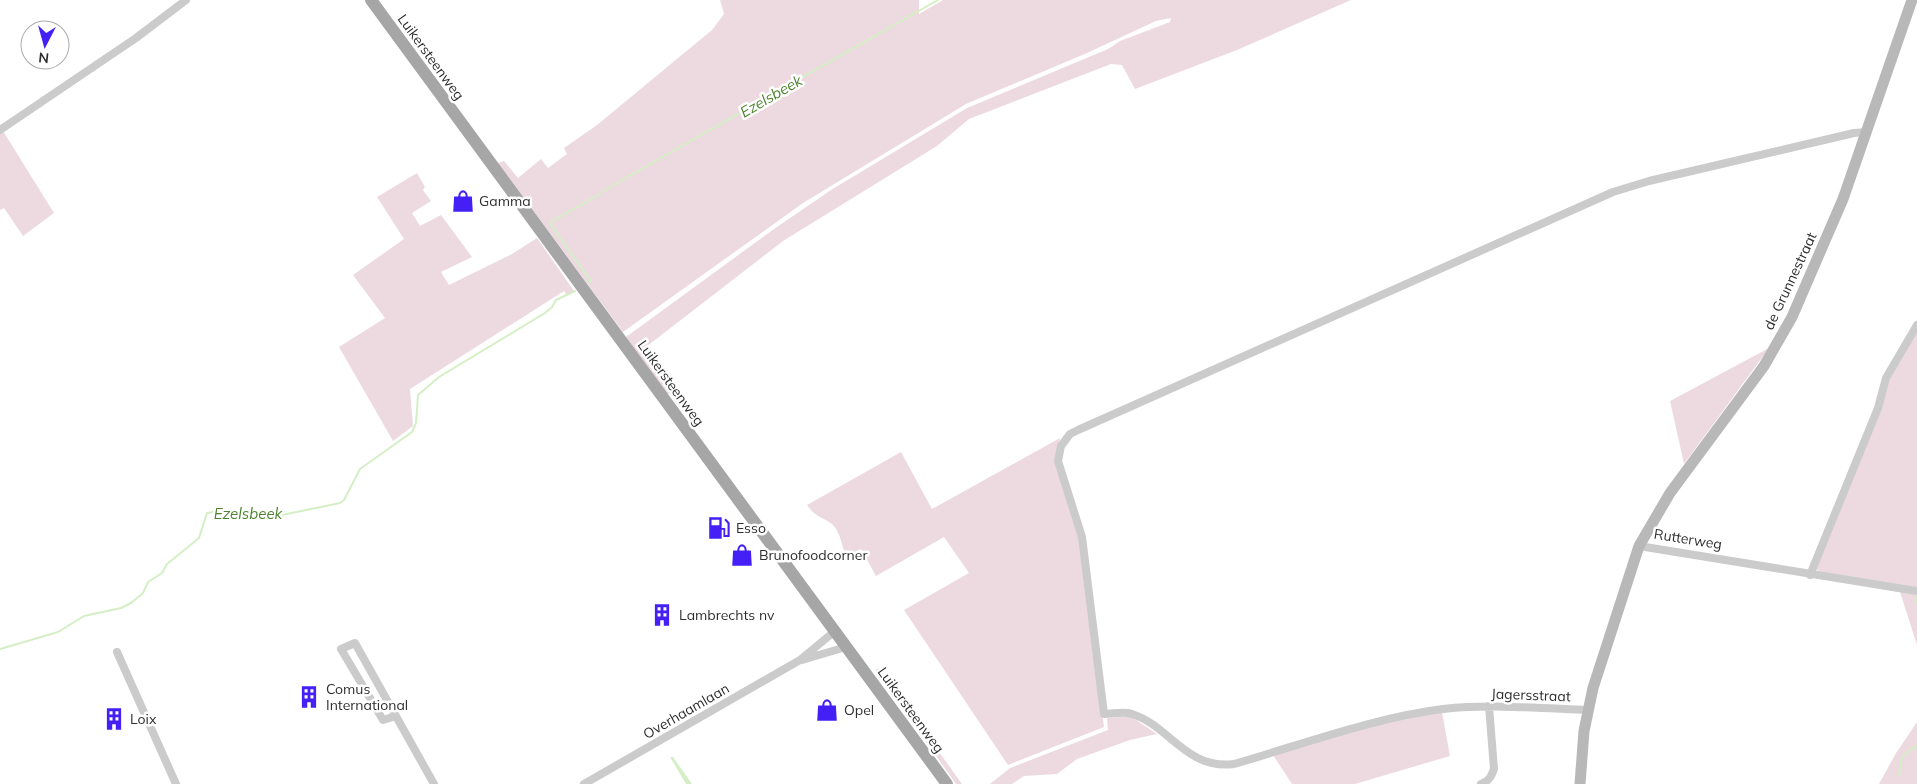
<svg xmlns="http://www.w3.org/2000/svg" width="1917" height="784" font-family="Mulish,sans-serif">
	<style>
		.green { fill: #eddae0 }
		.water { fill: #d4efc5 }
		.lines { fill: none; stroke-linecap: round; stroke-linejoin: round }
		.stream { stroke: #d4efc5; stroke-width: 2 }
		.street { stroke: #cbcbcb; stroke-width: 8 }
		.secondary { stroke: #b8b8b8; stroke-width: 11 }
		.primary { stroke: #a6a6a6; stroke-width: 12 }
		.labels { text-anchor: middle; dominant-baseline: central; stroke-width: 5; stroke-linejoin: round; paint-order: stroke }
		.street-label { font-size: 14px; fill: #2e2e2e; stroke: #fff }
		.poi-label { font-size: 14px; fill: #2e2e2e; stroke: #fff; text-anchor: start }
		.water-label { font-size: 15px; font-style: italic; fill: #4e842f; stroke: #fff }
	</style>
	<rect width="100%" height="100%" fill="#fff"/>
	<path class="green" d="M720,0H919V14L943,0H1351L1237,50L1135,89L1122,65L1111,64L969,119L937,146L783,241L642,350L673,391L667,395L626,337L774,229L831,190L967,108L1108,49L1120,41L1170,22L1171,18L1156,21L1087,53L966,104L803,203L623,332L498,163L504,161L518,178L541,159L548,168L567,154L564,148L597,125L712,30L724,14Z
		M3,131L54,213L23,236L4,208L0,210V133Z
		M417,173L425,187L423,190L431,201L412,213L420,226L441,215L472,257L441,272L449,285L512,254L537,238L574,291L567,295L564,291L410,389L413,426L393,441L339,347L385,318L353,275L404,239L377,197Z
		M1917,332V645L1900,592L1875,588L1816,570L1892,373Z
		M1769,348L1684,464L1670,401Z
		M1060,438L1056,462L1080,539L1104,727L1008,765L904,610L969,573L944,537L876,576L861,549L846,556C842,546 840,532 833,525C822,516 817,519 807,505L901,452L932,509Z
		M879,668L962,784H956L875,670Z
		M1442,712L1450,756L1355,784H1292L1273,755L1405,716Z
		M1130,716L1157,734L1130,740L1077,759L1057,774L1024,776L1012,784H990L1010,768L1108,730L1107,718Z
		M1917,722V784H1879L1896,753Z"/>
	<path class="water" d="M670,757H673L692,784H686Z"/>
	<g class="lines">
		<path class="stream" d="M603,191L938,0
			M589,282L591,281L551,225V222L600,194
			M1917,596V603
			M0,649L58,632L84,616L121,608L131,603L143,593L148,582L162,573L167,564L199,538L207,513L225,510L277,516L340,503L344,500L360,469L412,432L416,423L418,395L439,377L545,313L552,307L556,300L575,291
			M1899,776L1902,757L1917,745"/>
		<path class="street" d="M0,130L136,38L186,0
			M1639,546L1917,591
			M1810,575L1878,408L1886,378L1917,325
			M117,652L176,784
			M802,660L846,647
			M1588,710C1539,708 1491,704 1443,709C1376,717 1300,745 1234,764C1186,770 1170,726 1132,714C1124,711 1113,714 1104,714L1082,537L1058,461L1061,446L1070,434L1078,430L1613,192L1649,181L1854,133L1867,132
			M396,716L383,720L341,649L355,643L434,784
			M584,784L800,660L835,631
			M1481,784C1489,781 1491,777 1494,769L1489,706"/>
		<path class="secondary" d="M1580,784L1584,731L1593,688L1639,546L1670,493L1764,366L1792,317L1843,199L1912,0"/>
		<path class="primary" d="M371,0L947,784"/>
	</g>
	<defs>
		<symbol id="shop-bare" viewBox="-9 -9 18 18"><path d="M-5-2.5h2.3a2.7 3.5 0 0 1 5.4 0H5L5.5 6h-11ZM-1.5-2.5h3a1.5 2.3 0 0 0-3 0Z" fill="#4420f6" stroke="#fff" stroke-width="2.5" paint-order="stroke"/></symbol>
		<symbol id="fuel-bare" viewBox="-9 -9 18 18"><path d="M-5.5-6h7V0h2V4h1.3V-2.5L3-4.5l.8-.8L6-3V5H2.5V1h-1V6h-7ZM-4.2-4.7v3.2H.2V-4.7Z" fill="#4420f6" stroke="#fff" stroke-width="2.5" paint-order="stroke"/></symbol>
		<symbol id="building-bare" viewBox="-9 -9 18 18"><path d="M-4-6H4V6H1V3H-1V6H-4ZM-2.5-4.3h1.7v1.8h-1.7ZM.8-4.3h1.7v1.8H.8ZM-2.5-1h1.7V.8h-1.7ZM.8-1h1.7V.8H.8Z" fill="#4420f6" stroke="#fff" stroke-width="2.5" paint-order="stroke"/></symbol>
	</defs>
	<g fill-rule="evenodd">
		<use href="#shop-bare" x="447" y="185" width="32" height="32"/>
		<use href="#fuel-bare" x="703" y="512" width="32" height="32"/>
		<use href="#shop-bare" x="726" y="539" width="32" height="32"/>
		<use href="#building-bare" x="646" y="599" width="32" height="32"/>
		<use href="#building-bare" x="293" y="681" width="32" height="32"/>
		<use href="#shop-bare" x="811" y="694" width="32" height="32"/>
		<use href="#building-bare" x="98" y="703" width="32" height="32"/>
	</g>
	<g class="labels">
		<g class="street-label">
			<text transform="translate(431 57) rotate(54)">Luikersteenweg</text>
			<text transform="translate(1790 281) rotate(-65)">de Grunnestraat</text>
			<text transform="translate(671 383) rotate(54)">Luikersteenweg</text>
			<text transform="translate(1688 539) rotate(9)">Rutterweg</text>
			<text transform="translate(1531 695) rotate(2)">Jagersstraat</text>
			<text transform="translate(911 710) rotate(54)">Luikersteenweg</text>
			<text transform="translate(686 711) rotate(-30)">Overhaamlaan</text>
		</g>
		<g class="poi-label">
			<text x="479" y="201">Gamma</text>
			<text x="736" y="528">Esso</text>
			<text x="759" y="555">Brunofoodcorner</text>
			<text x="679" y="615">Lambrechts nv</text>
			<text x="326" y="689">Comus<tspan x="326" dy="16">International</tspan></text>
			<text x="844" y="710">Opel</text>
			<text x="130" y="719">Loix</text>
		</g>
		<g class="water-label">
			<text transform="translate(771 96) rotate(-30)">Ezelsbeek</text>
			<text x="248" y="513">Ezelsbeek</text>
		</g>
	</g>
	<g transform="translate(45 45) rotate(186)"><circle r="24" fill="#ffffff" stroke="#ababab"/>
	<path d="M0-4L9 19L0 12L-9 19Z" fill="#4420f6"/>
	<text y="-8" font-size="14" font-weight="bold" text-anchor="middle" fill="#2e2e2e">N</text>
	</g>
</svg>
